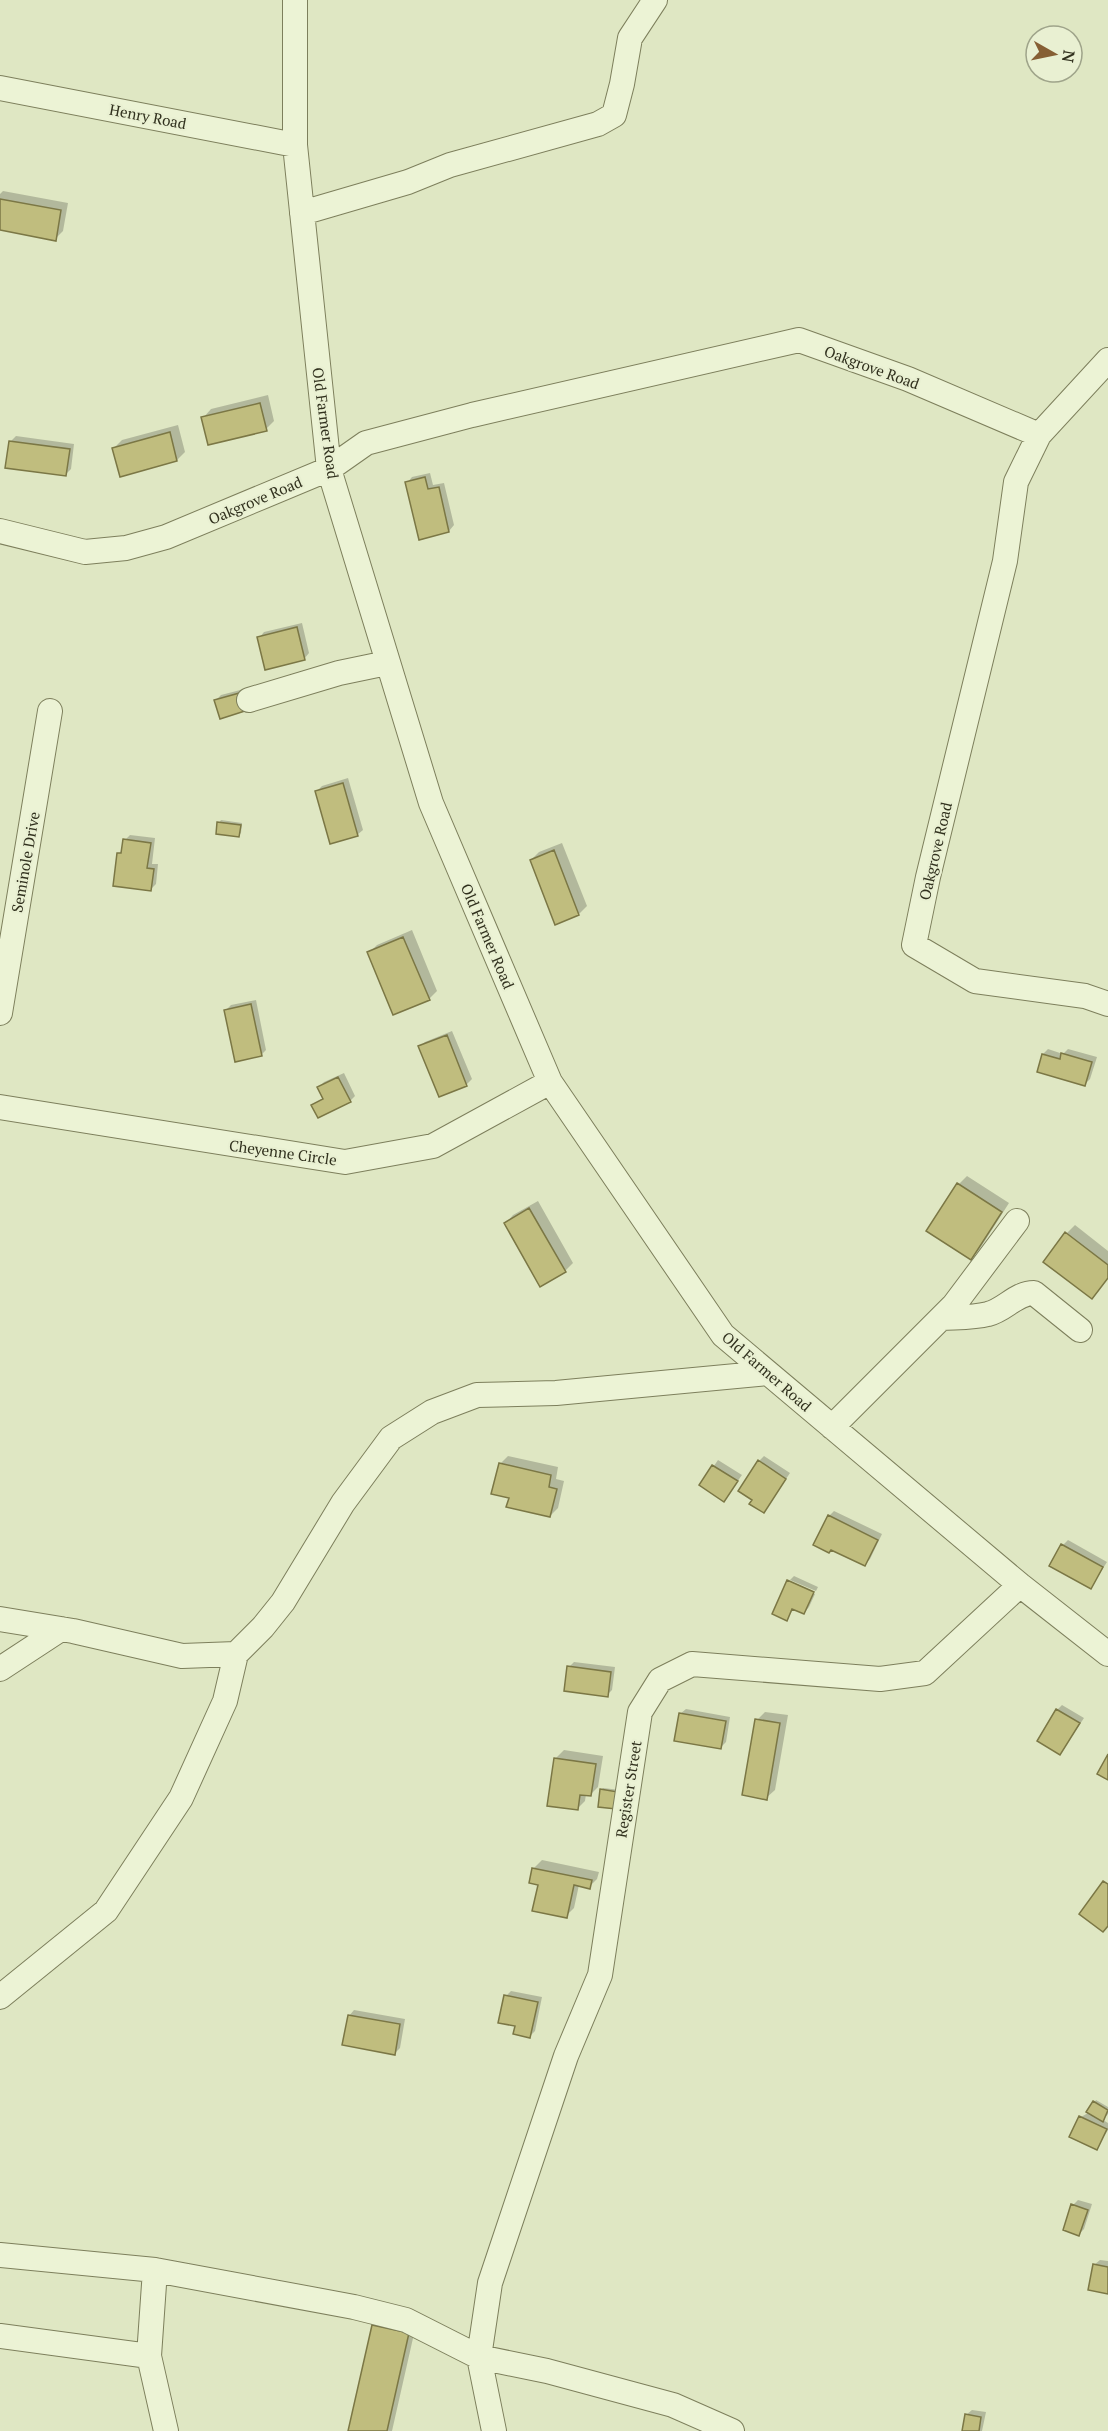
<svg xmlns="http://www.w3.org/2000/svg" width="1108" height="2431" font-family="'PT Serif',serif">
	<style>
		.shadow { fill: #0003 }
		.building { fill: #c0bd7e; stroke: #7b7745; stroke-width: 1.5 }
		.lines { fill: none; stroke-linecap: round; stroke-linejoin: round }
		.minor-casing { stroke: #7d7f5c; stroke-width: 26 }
		.minor { stroke: #ecf3d5; stroke-width: 24 }
		.labels { text-anchor: middle; dominant-baseline: central; stroke-width: 4.5; stroke-linejoin: round; paint-order: stroke }
		.street-label { font-size: 15px; fill: #31311e; stroke: #e9f0d2 }
	</style>
	<rect width="100%" height="100%" fill="#dfe7c3"/>
	<path class="shadow" d="M3,191L68,203L63,231L55,239L0,229V194Z
		M268,395L274,421L266,429L203,418L211,409Z
		M178,425L185,452L177,460L114,448L122,440Z
		M16,436L74,444L71,469L66,474L10,442Z
		M430,473L433,485L444,483L454,525L449,531L407,483L412,477Z
		M302,623L309,653L304,659L259,638L264,632Z
		M248,688L253,704L216,700L221,695Z
		M348,778L363,830L357,835L317,791L322,786Z
		M221,820L242,823L241,833L239,835L219,823Z
		M130,835L155,838L152,864H158L156,884L151,889L119,854L123,849L125,840Z
		M562,843L587,906L579,914L556,923L531,860L539,852Z
		M412,930L437,991L429,999L369,953L377,945Z
		M256,1000L266,1050L261,1055L226,1010L231,1005Z
		M452,1031L472,1079L466,1085L439,1096L420,1047L425,1042Z
		M1048,1049L1063,1054L1068,1049L1097,1057L1090,1079L1085,1084L1043,1054Z
		M344,1073L355,1096L350,1101L313,1105L324,1097L319,1087L324,1082Z
		M967,1176L1009,1203L979,1250L971,1258L929,1231L959,1184Z
		M538,1201L573,1263L565,1271L505,1224L513,1215Z
		M1075,1225L1108,1251V1278L1091,1297L1067,1233Z
		M508,1456L558,1467L556,1479L564,1481L558,1508L550,1516L510,1497L500,1464Z
		M764,1456L790,1473L764,1512L754,1500L759,1461Z
		M718,1460L742,1475L724,1500L701,1485Z
		M834,1511L882,1534L870,1559L865,1564L832,1548L829,1516Z
		M1068,1540L1107,1562L1091,1587L1063,1545Z
		M794,1576L818,1587L816,1591L790,1580Z
		M789,1583L815,1594L809,1607L804,1613L794,1608L787,1619Z
		M574,1662L615,1667L612,1690L607,1695L569,1667Z
		M1062,1705L1084,1718L1060,1754L1057,1710Z
		M686,1709L730,1717L726,1742L721,1747L680,1714Z
		M765,1712L788,1715L775,1790L766,1798L757,1720Z
		M564,1750L603,1756L598,1787L590,1795L586,1794L585,1801L577,1809L556,1758Z
		M603,1788L620,1790L617,1806L601,1790Z
		M542,1860L599,1872L597,1879L589,1887L579,1885L574,1908L566,1916L539,1884L534,1868Z
		M511,1991L542,1997L535,2031L530,2036L516,2024L506,1996Z
		M354,2010L405,2019L400,2048L395,2053L349,2016Z
		M1096,2100L1108,2107V2114L1103,2120L1108,2123V2130L1096,2149L1081,2117L1088,2113Z
		M1078,2200L1092,2204L1084,2229L1079,2234L1073,2205Z
		M1100,2260L1108,2261V2293L1094,2265Z
		M382,2318L416,2325L392,2431H350L373,2326Z
		M972,2410L986,2412L982,2431H964L966,2415Z"/>
	<path class="building" d="M0,199L61,210L56,241L0,230Z
		M260,403L267,431L208,445L201,417Z
		M170,432L177,461L120,477L112,448Z
		M9,441L70,449L66,476L5,468Z
		M425,477L428,489L439,487L449,532L419,540L405,482Z
		M297,627L305,660L265,670L257,637Z
		M243,692L248,710L220,719L214,700Z
		M343,783L358,836L330,844L315,791Z
		M217,822L241,825L239,837L216,834Z
		M123,839L151,843L147,868L154,869L151,891L113,886L117,853H121Z
		M554,850L579,915L555,925L530,860Z
		M403,937L430,1000L393,1015L367,952Z
		M251,1004L262,1056L235,1062L224,1010Z
		M447,1035L467,1086L439,1097L418,1046Z
		M1061,1053L1092,1062L1085,1086L1037,1072L1042,1054L1060,1059Z
		M338,1077L351,1102L318,1118L311,1105L323,1099L317,1087Z
		M957,1183L1002,1212L971,1260L926,1231Z
		M529,1208L566,1272L540,1287L504,1223Z
		M1065,1232L1108,1265V1278L1092,1299L1043,1262Z
		M758,1460L786,1479L764,1513L749,1504L752,1500L738,1491Z
		M499,1463L551,1475L549,1487L557,1489L550,1517L506,1507L509,1498L491,1494Z
		M712,1465L738,1481L724,1502L699,1485Z
		M828,1515L878,1540L865,1566L831,1550L829,1553L813,1545Z
		M1061,1544L1103,1567L1091,1589L1049,1566Z
		M787,1580L814,1592L804,1614L792,1609L787,1621L772,1614Z
		M567,1666L611,1672L608,1697L564,1691Z
		M1056,1709L1080,1723L1060,1755L1037,1741Z
		M679,1713L726,1721L721,1749L674,1741Z
		M755,1719L780,1723L767,1800L742,1795Z
		M1108,1754V1780L1097,1774Z
		M554,1758L596,1764L591,1796L580,1795L578,1810L547,1806Z
		M600,1789L618,1792L616,1809L598,1807Z
		M532,1868L592,1880L590,1889L574,1885L567,1918L532,1911L538,1885L529,1883Z
		M1103,1881L1108,1884V1926L1103,1932L1079,1914Z
		M504,1995L538,2002L530,2038L513,2034L515,2026L498,2023Z
		M348,2015L400,2024L395,2055L342,2045Z
		M1093,2101L1108,2110L1103,2122L1086,2112Z
		M1079,2116L1107,2129L1097,2150L1069,2137Z
		M1071,2204L1088,2210L1079,2236L1063,2230Z
		M1093,2264L1108,2267V2294L1088,2290Z
		M372,2325L409,2333L387,2431H348Z
		M965,2414L981,2417L979,2431H962Z"/>
	<g class="lines">
		<defs>
			<path id="minor" d="M295,0V145L329,469L431,803L550,1082L723,1335L1020,1585L1108,1654
				M0,88L295,145
				M302,213L408,182L450,165L598,124L614,115L622,84L630,38L655,0
				M1108,360L1039,435L1016,482L1005,561L928,877L914,945L975,981L1085,996L1108,1004
				M0,531L85,552L126,548L166,537L329,469L366,443L472,415L799,340L908,379L1039,435
				M249,700L339,673L387,663
				M0,1013L50,711
				M0,1107L345,1162L433,1146L550,1082
				M941,1318C956,1317 973,1318 988,1314C1005,1310 1016,1293 1034,1293L1080,1330
				M832,1427L954,1305L1017,1221
				M0,1619L73,1631L182,1656L236,1654L263,1627L283,1602L343,1503L391,1438L432,1412L477,1395L556,1393L768,1373
				M0,1669L61,1629
				M0,1997L106,1911L181,1798L225,1701L236,1654
				M0,2255L155,2270
				M0,2336L149,2356L166,2431
				M149,2356L155,2270L354,2307L406,2320L479,2357L547,2371L673,2405L732,2431
				M494,2431L479,2357L490,2283L566,2056L600,1975L640,1712L660,1680L692,1664L880,1679L925,1673L1020,1585"/>
		</defs>
		<use href="#minor" class="minor-casing"/>
		<use href="#minor" class="minor"/>
	</g>
	<g class="labels">
		<g class="street-label">
			<text transform="translate(148 116) rotate(11)">Henry Road</text>
			<text transform="translate(872 367) rotate(20)">Oakgrove Road</text>
			<text transform="translate(326 423) rotate(82)">Old Farmer Road</text>
			<text transform="translate(255 500) rotate(-23)">Oakgrove Road</text>
			<text transform="translate(935 851) rotate(-77)">Oakgrove Road</text>
			<text transform="translate(25 862) rotate(-80)">Seminole Drive</text>
			<text transform="translate(488 936) rotate(67)">Old Farmer Road</text>
			<text transform="translate(283 1152) rotate(8)">Cheyenne Circle</text>
			<text transform="translate(767 1371) rotate(41)">Old Farmer Road</text>
			<text transform="translate(628 1789) rotate(-81)">Register Street</text>
		</g>
	</g>
	<g transform="translate(1054 54) rotate(99)"><circle r="28" fill="#e9f0d2" stroke="#9fa48a" stroke-width="1.5"/>
	<path d="M0-4.5L10 22L0 15L-10 22Z" fill="#865f34"/>
	<text y="-9" font-size="16" font-weight="bold" text-anchor="middle" fill="#31311e">N</text>
	</g>
</svg>
